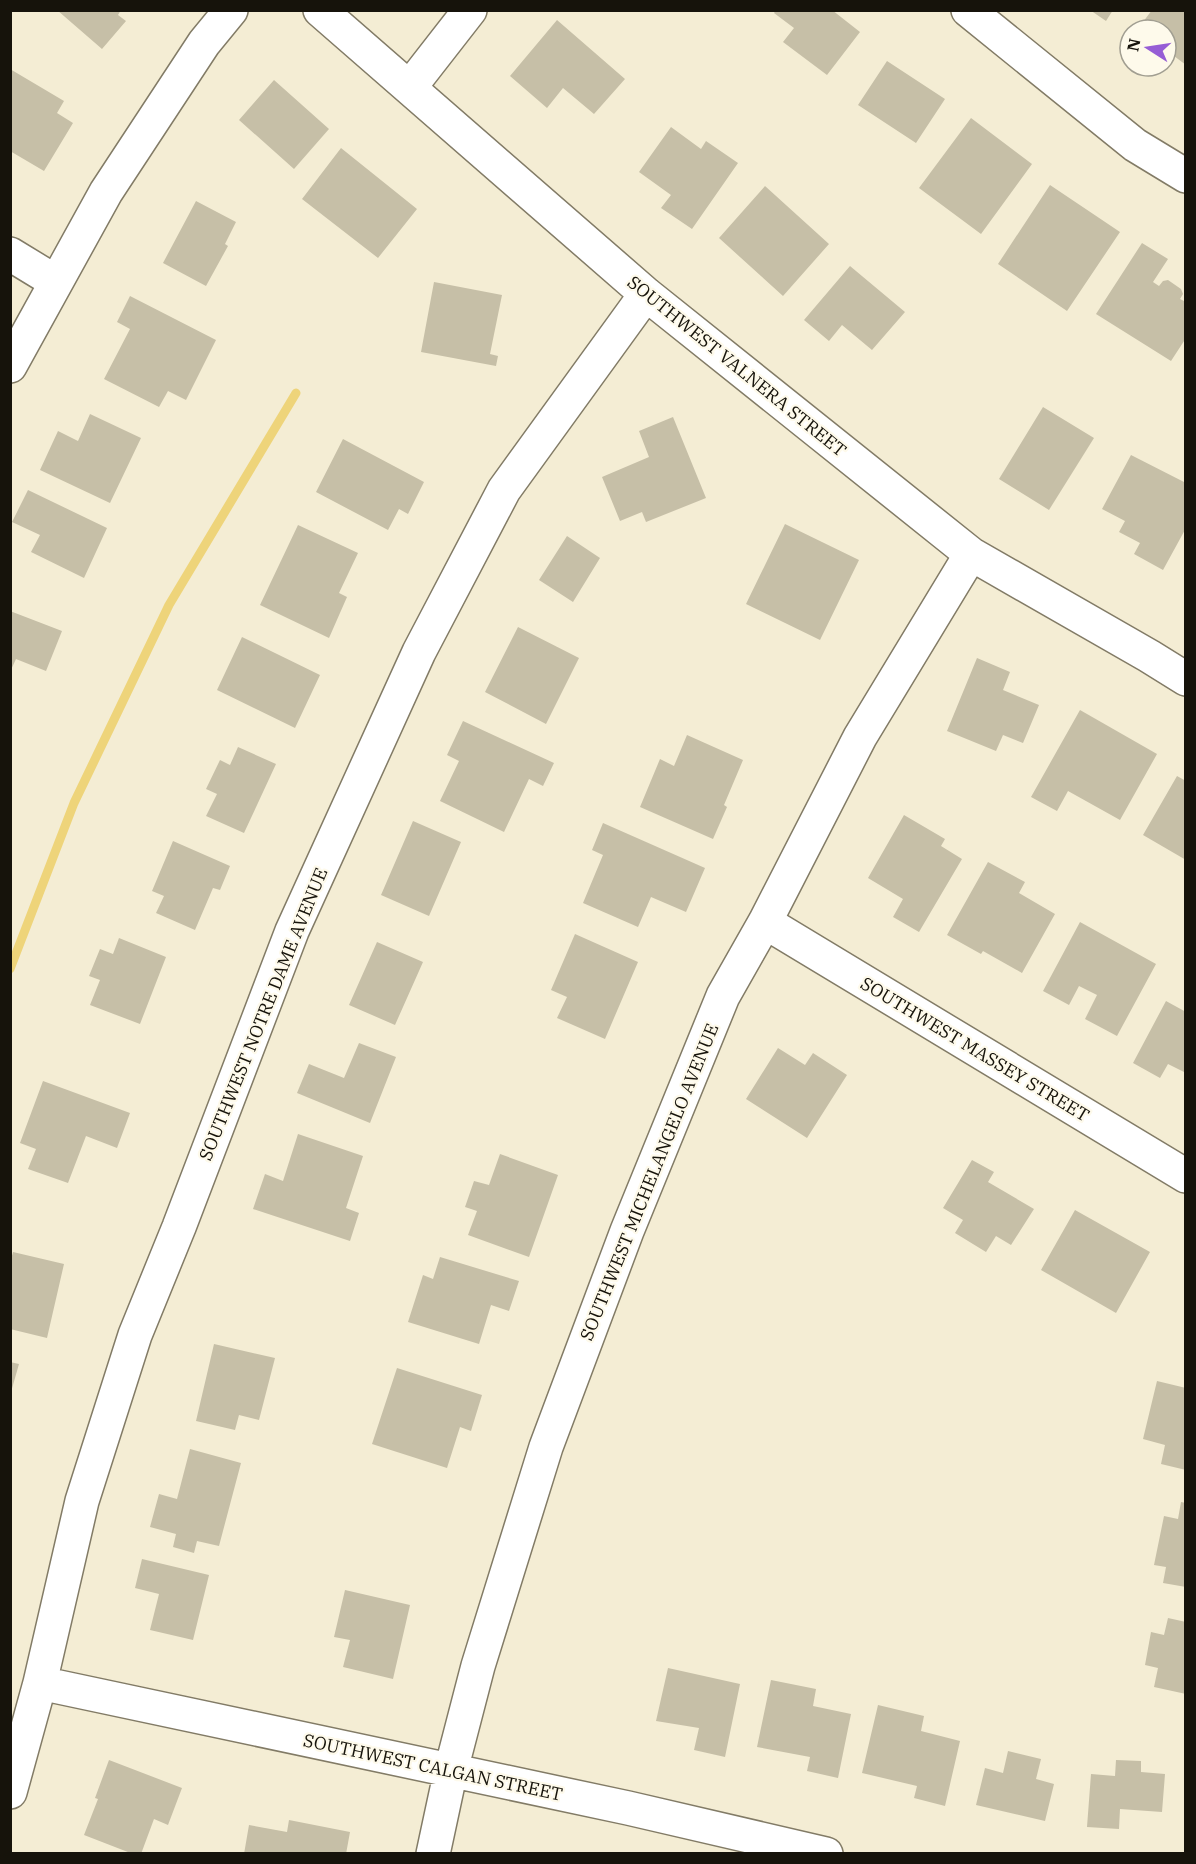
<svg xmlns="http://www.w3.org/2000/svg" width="1196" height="1864" font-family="'IBM Plex Serif',serif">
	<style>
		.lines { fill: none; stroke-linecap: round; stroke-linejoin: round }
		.stream { stroke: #eed47a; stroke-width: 9 }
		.building { fill: #c6bfa7 }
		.minor-casing { stroke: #827b66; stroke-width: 36 }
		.minor { stroke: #fff; stroke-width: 33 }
		.labels { text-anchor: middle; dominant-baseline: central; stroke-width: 4.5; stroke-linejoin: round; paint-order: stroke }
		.street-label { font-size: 18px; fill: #16130b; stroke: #fefaeb }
	</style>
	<rect width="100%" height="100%" fill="#f4edd4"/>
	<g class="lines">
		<path class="stream" d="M10,969L74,803L169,605L296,393"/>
	</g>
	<path class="building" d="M57,10H121L118,15L126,21L102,49Z
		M776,10H832L860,32L827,75L783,42L794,28L774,13Z
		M1090,10H1113L1106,21Z
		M1152,10H1186V65L1166,50V30H1137Z
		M557,20L625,79L594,114L563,88L547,108L510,76Z
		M887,61L945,99L916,143L858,105Z
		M10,69L64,101L57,113L73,123L44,171L10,151Z
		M274,80L329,129L294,169L239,120Z
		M971,118L1032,164L981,234L919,188Z
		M671,127L701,149L706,141L738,163L692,229L661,208L671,195L639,172Z
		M341,148L417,209L378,258L302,199Z
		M1050,185L1120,232L1067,311L998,264Z
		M765,186L829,244L783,296L719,238Z
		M196,201L236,222L225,244L228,246L206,286L163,263Z
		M1142,243L1168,259L1153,282L1159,286L1163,281L1168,280L1181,289L1183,294L1180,299L1186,302V338L1171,361L1096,314Z
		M850,266L905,312L872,350L842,325L829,341L804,320Z
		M434,282L502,295L490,354L498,356L496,366L421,352Z
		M130,296L216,340L186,400L168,391L159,407L104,379L130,329L117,322Z
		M1043,407L1094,438L1049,510L999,479Z
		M90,414L141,438L110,503L40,470L58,431L78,441Z
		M673,417L706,498L646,522L642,512L620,521L602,477L649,457L639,431Z
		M343,439L424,482L408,514L399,509L388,530L316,492Z
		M1131,455L1186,483V528L1163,570L1134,554L1140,543L1119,532L1125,521L1102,509Z
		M28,490L107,528L84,578L31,552L40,535L12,522Z
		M785,524L859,560L820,640L746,604Z
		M298,525L358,553L339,593L347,597L329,638L260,605Z
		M567,536L600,558L573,602L539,580Z
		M10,611L62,631L46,671L16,659L10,672Z
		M518,627L579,658L546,724L485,692Z
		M242,637L320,675L295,728L217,690Z
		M977,658L1010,672L1003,690L1039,705L1023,743L1003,735L996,751L947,731Z
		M1080,710L1157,754L1120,820L1068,791L1057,811L1031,797Z
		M463,721L554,763L543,786L529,779L504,832L440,801L459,761L447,755Z
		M687,735L743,760L724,805L727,807L713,839L640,807L660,759L674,766Z
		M238,747L276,764L244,833L206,816L217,794L206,789L220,760L230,765Z
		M1177,776L1186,781V860L1143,835Z
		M904,815L945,839L941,846L962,859L919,932L893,917L903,899L868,878Z
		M413,821L461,842L429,916L381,895Z
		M603,823L705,868L686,912L651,897L638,927L583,903L603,855L592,850Z
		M173,841L230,866L220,890L213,888L195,930L156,913L164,896L152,891Z
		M988,862L1025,882L1019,893L1055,914L1022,973L983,951L981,954L947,935Z
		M1080,922L1156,964L1117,1036L1085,1019L1097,995L1079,986L1069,1005L1043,991Z
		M575,934L638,962L605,1039L557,1018L567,997L551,990Z
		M119,938L166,957L140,1024L90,1005L100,980L89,976L100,949L113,954Z
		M377,942L423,962L395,1025L349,1005Z
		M1166,1001L1186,1012V1073L1168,1064L1160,1078L1133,1063Z
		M359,1043L396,1057L370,1123L297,1093L309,1064L344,1078Z
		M778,1048L805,1065L813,1053L847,1075L807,1138L746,1099Z
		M43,1081L130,1113L117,1148L86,1136L68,1183L28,1169L36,1149L20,1143Z
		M298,1134L363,1156L346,1208L359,1213L350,1241L253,1209L265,1174L283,1181Z
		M500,1154L558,1175L529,1257L468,1235L477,1211L465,1207L474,1181L489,1185Z
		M972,1160L994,1172L988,1182L1034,1209L1011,1245L996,1236L986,1252L955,1233L963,1220L943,1208Z
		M1075,1210L1150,1252L1116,1313L1041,1270Z
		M13,1252L64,1264L47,1338L10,1329V1263Z
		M440,1257L519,1281L509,1311L491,1305L479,1344L408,1322L423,1275L433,1279Z
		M214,1344L275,1358L259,1420L239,1415L235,1430L196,1421Z
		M10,1362L19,1364L11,1392H10Z
		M397,1368L482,1395L471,1431L460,1427L447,1468L372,1444Z
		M1157,1381L1186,1388V1470L1161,1464L1165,1445L1143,1439Z
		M190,1449L241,1463L219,1546L197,1541L194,1553L173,1547L176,1534L150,1527L159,1494L177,1499Z
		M1181,1502L1186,1503V1587L1163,1583L1166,1567L1154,1565L1164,1516L1178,1519Z
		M142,1559L209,1575L193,1640L150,1630L159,1594L135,1588Z
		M345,1590L410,1605L393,1679L343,1667L350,1640L334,1637Z
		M1168,1618L1186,1622V1694L1154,1687L1158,1668L1145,1665L1151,1632L1164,1635Z
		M668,1668L740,1684L725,1757L694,1750L699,1728L656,1721Z
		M771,1680L816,1689L813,1706L851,1714L838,1778L807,1771L810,1757L757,1747Z
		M878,1705L924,1716L921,1731L960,1741L945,1806L914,1798L917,1786L862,1773Z
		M1008,1751L1041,1759L1036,1779L1054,1784L1045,1821L976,1805L985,1768L1003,1773Z
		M109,1760L182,1788L168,1825L154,1819L141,1854H133L84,1835L98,1799L95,1798Z
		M1116,1760L1141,1761V1772L1165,1774L1162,1812L1120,1809L1119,1829L1087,1827L1091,1774L1115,1776Z
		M289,1820L350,1832L346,1854H244L249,1825L287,1832Z"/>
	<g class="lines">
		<defs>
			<path id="minor" d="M320,10L646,294L971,554L1149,656L1186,679
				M968,10L1135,145L1186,176
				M410,87L470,10
				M10,254L56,282
				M10,366L106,192L204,43L231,10
				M765,922L1186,1176
				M40,1683L628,1808L826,1854
				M10,1792L40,1683L82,1501L135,1335L179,1227L292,931L419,652L504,490L646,294
				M433,1854L451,1770L478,1666L546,1447L627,1231L723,996L765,922L860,737L971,554"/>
		</defs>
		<use href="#minor" class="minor-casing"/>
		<use href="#minor" class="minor"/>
	</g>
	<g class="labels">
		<g class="street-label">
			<text transform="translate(737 366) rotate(39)">SOUTHWEST VALNERA STREET</text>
			<text transform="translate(263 1014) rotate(-68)">SOUTHWEST NOTRE DAME AVENUE</text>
			<text transform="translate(975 1049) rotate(31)">SOUTHWEST MASSEY STREET</text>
			<text transform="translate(649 1182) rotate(-68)">SOUTHWEST MICHELANGELO AVENUE</text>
			<text transform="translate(433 1767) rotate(12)">SOUTHWEST CALGAN STREET</text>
		</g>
	</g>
	<rect width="1196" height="1864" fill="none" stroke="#16130b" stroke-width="24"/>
	<g transform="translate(1148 48) rotate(282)"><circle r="28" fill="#fefaeb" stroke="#a19e91" stroke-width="1.5"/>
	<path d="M0-4.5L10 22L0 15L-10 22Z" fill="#965dd5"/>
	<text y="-9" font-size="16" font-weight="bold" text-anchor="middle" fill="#16130b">N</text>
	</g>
</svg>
